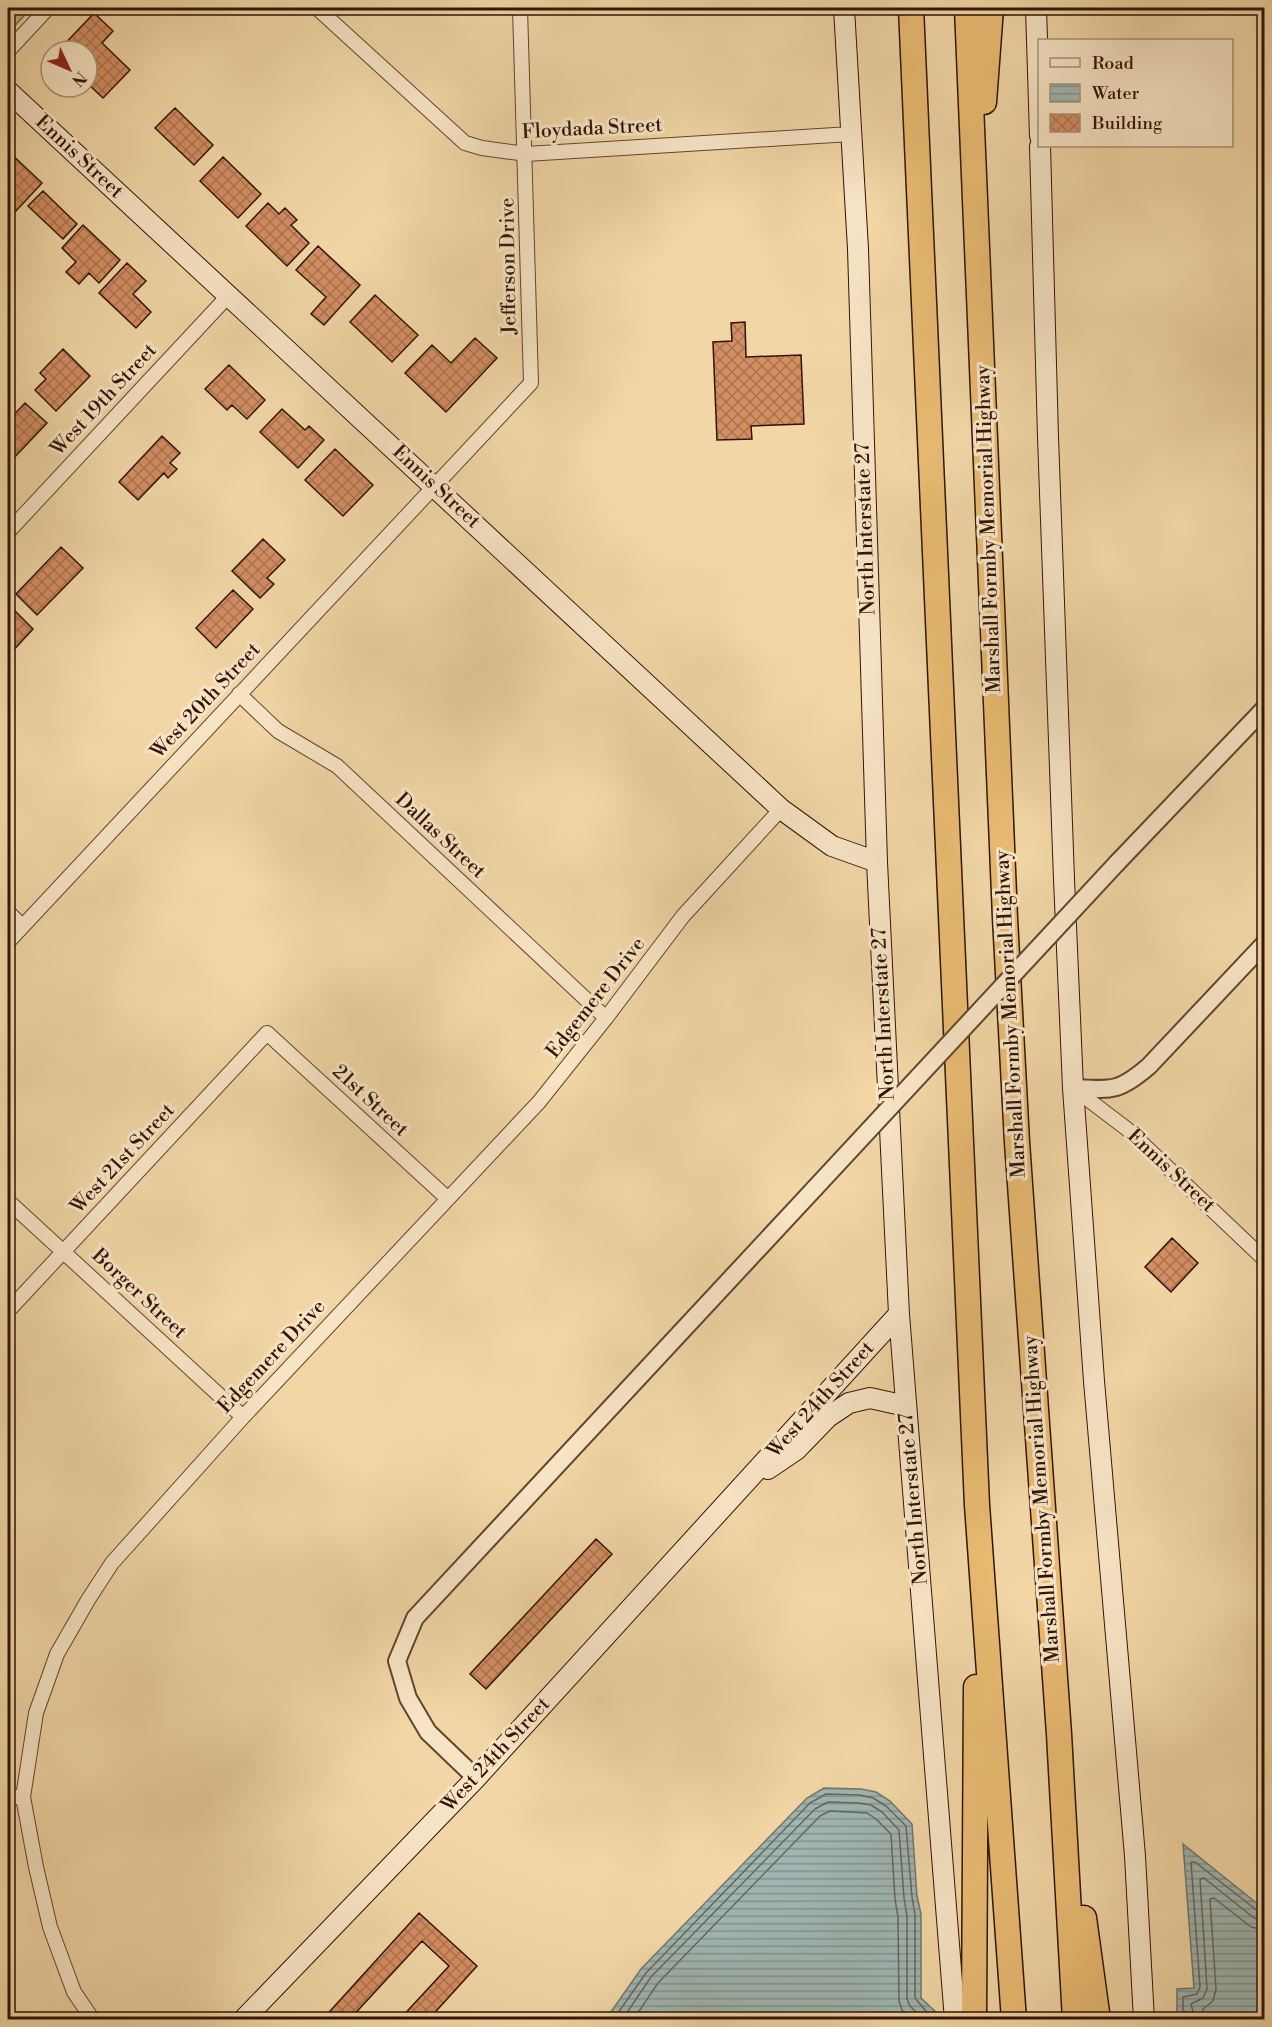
<svg xmlns="http://www.w3.org/2000/svg" width="1272" height="2027" font-family="'Libre Bodoni',serif">
	<style>
		.grass { fill: url(#grass-dots); stroke: #766a46; stroke-width: 1.5 }
		.water { fill: url(#water-rules); stroke: #73766d; stroke-width: 1.5 }
		.lines { fill: none; stroke-linecap: round; stroke-linejoin: round }
		.shore { stroke: #68665c; stroke-width: 1.5 }
		.building { fill: url(#building-cross-hatch); stroke: #311506; stroke-width: 1.5 }
		.minor-casing { stroke: #61452e; stroke-width: 16 }
		.tertiary-casing { stroke: #61452e; stroke-width: 20 }
		.secondary-casing { stroke: #311506; stroke-width: 22 }
		.motorway-casing { stroke: #311506; stroke-width: 27 }
		.minor { stroke: #f7e4c5; stroke-width: 14 }
		.tertiary { stroke: #f7e4c5; stroke-width: 16 }
		.secondary { stroke: #f7e4c5; stroke-width: 20 }
		.motorway { stroke: #e9bb73; stroke-width: 24 }
		.tertiary-bridge-casing { stroke: #61452e; stroke-width: 20; stroke-linecap: butt }
		.tertiary-bridge { stroke: #f7e4c5; stroke-width: 16 }
		.labels { text-anchor: middle; dominant-baseline: central; stroke-width: 6; stroke-linejoin: round; paint-order: stroke }
		.street-label { font-size: 20px; fill: #311506; stroke: #f7e4c5 }
	</style>
	<defs>
		<pattern id="grass-dots" width="8" height="8" patternUnits="userSpaceOnUse" patternTransform="scale(1.5)"><rect width="8" height="8" fill="#babe87"/><path d="M2 2h.1M6 6h.1" fill="none" stroke="#a0a273" stroke-width="1.8" stroke-linecap="round"/></pattern>
		<pattern id="water-rules" width="6" height="5" patternUnits="userSpaceOnUse" patternTransform="scale(1.5)"><rect width="6" height="5" fill="#9fb6b2"/><path d="M0 2.5h6" fill="none" stroke="#82938f"/></pattern>
		<pattern id="building-cross-hatch" width="8" height="8" patternUnits="userSpaceOnUse" patternTransform="scale(1.5)"><rect width="8" height="8" fill="#d38e62"/><path d="M0 0l8 8M0 8l8-8" fill="none" stroke="#ac734f"/></pattern>
	</defs>
	<rect width="100%" height="100%" fill="#f2d6a6"/>
	<filter id="stains"><feTurbulence type="fractalNoise" baseFrequency=".00333" numOctaves="4"/><feColorMatrix values="0 0 0 0 .2 0 0 0 0 .09 0 0 0 0 .02 0 0 0 .5 -.17"/></filter>
	<radialGradient id="worn" r=".72"><stop offset=".6" stop-color="#630" stop-opacity="0"/><stop offset="1" stop-color="#630" stop-opacity=".3"/></radialGradient>
	<path class="grass" d="M8,8H31L8,33Z"/>
	<path class="water" d="M824,1788L861,1789L876,1792L890,1801L912,1824L917,1896L921,1914V1998L938,2014L937,2019H606L641,1969L807,1798Z
		M1183,1844L1264,1909V2019H1188L1177,2015V1989L1194,1988Z"/>
	<g class="lines">
		<path class="shore" d="M613,2020L646,1973L810,1803L826,1794L860,1795L873,1798L886,1806L906,1826L912,1897L915,1915V1998L930,2016L931,2020
			M622,2020L651,1977L815,1809L828,1802L859,1803L871,1805L882,1812L899,1830L904,1898L907,1916V1999L910,2006L924,2020
			M633,2020L658,1983L820,1816L830,1811L867,1813L876,1819L891,1834L895,1899L898,1917L899,2001L902,2010L911,2020
			M1188,2020L1187,2015L1183,2010V1997L1197,1994L1200,1987L1191,1862H1195L1259,1912L1264,1913
			M1195,2020L1191,2004L1203,1998L1207,1989L1200,1879L1204,1878L1254,1918L1264,1921
			M1204,2020L1203,2009L1213,2001L1216,1989L1210,1899L1214,1898L1251,1927L1264,1930"/>
	</g>
	<path class="building" d="M94,13L113,31L102,43L130,70L103,98L87,83V51H58Z
		M175,108L213,145L194,165L155,128Z
		M8,151L42,183L15,212L8,205Z
		M223,157L261,194L238,218L200,181Z
		M43,191L77,224L63,239L28,206Z
		M268,203L279,214L285,208L297,220L291,225L309,243L287,266L246,226Z
		M83,225L120,260L99,283L89,273L79,284L66,272L76,262L62,248Z
		M318,246L360,285L324,325L311,314L326,297L296,270Z
		M127,263L146,281L133,294L151,312L136,328L99,293Z
		M375,295L418,335L392,362L350,322Z
		M745,322L746,357L801,355L804,424L751,426L752,439L717,440L713,342L732,341L731,323Z
		M475,338L497,358L446,412L405,373L432,345L451,363Z
		M63,349L90,376L56,411L35,390L46,379L40,373Z
		M229,365L265,400L247,419L232,405L227,410L205,389Z
		M25,403L47,423L8,464V421Z
		M282,409L305,430L309,426L324,440L298,468L260,432Z
		M162,436L180,453L170,463L177,469L168,478L164,473L138,500L119,482Z
		M335,449L373,485L343,516L305,480Z
		M263,539L285,560L267,578L274,584L260,598L232,571Z
		M61,547L83,568L37,615L16,594Z
		M233,590L253,609L216,648L196,628Z
		M8,604L33,629L8,656Z
		M1172,1238L1198,1263L1171,1292L1145,1267Z
		M596,1539L612,1554L486,1689L470,1674Z
		M419,1913L477,1966L428,2020H399L449,1966L422,1941L349,2020H322Z"/>
	<g class="lines">
		<defs>
			<path id="minor" d="M317,8L465,143L482,148L526,154L851,134
				M8,51L48,8
				M8,532L229,295
				M239,694L278,731L337,766L606,1018
				M8,912L22,926
				M8,942L531,383L520,8
				M1073,1088L1127,1129L1264,1259
				M8,1201L243,1417
				M8,1311L267,1033L447,1198
				M8,1797H23
				M93,2020L74,1992L50,1927L36,1867L23,1797L36,1713L57,1654L88,1600L112,1563L243,1417L539,1102L606,1018L683,916L781,809"/>
			<path id="tertiary" d="M1117,863L1264,709
				M1073,1088C1112,1090 1119,1092 1149,1066L1264,944
				M476,1778L428,1732L408,1698L397,1661L415,1618L815,1188"/>
			<path id="secondary" d="M844,8L858,249L877,862L899,1314L955,2020
				M1036,8L1040,136
				M8,91L781,809L832,846L877,862
				M1040,146L1048,437L1064,879L1073,1088L1094,1381L1135,1856L1144,2020
				M768,1469L796,1450L828,1417L849,1403L870,1398L906,1406
				M243,2020L476,1778L899,1314"/>
			<path id="motorway" d="M911,8L977,1505L1014,2020
				M967,8L1005,918L1017,1142L1059,1734L1075,2020
				M984,102L991,8
				M1084,1918L1098,2020
				M974,2020L976,1687"/>
		</defs>
		<use href="#minor" class="minor-casing"/>
		<use href="#tertiary" class="tertiary-casing"/>
		<use href="#secondary" class="secondary-casing"/>
		<use href="#motorway" class="motorway-casing"/>
		<use href="#minor" class="minor"/>
		<use href="#tertiary" class="tertiary"/>
		<use href="#secondary" class="secondary"/>
		<use href="#motorway" class="motorway"/>
		<defs>
			<path id="tertiary-bridge" d="M815,1188L1117,863"/>
		</defs>
		<use href="#tertiary-bridge" class="tertiary-bridge-casing"/>
		<use href="#tertiary-bridge" class="tertiary-bridge"/>
	</g>
	<g class="labels">
		<g class="street-label">
			<text transform="translate(592 129) rotate(-3)">Floydada Street</text>
			<text transform="translate(79 157) rotate(43)">Ennis Street</text>
			<text transform="translate(509 266) rotate(-91)">Jefferson Drive</text>
			<text transform="translate(104 400) rotate(-47)">West 19th Street</text>
			<text transform="translate(436 487) rotate(43)">Ennis Street</text>
			<text transform="translate(866 529) rotate(-92)">North Interstate 27</text>
			<text transform="translate(989 529) rotate(-92)">Marshall Formby Memorial Highway</text>
			<text transform="translate(206 701) rotate(-47)">West 20th Street</text>
			<text transform="translate(440 836) rotate(43)">Dallas Street</text>
			<text transform="translate(596 998) rotate(-52)">Edgemere Drive</text>
			<text transform="translate(884 1014) rotate(-93)">North Interstate 27</text>
			<text transform="translate(1011 1014) rotate(-93)">Marshall Formby Memorial Highway</text>
			<text transform="translate(370 1101) rotate(43)">21st Street</text>
			<text transform="translate(123 1159) rotate(-47)">West 21st Street</text>
			<text transform="translate(1171 1171) rotate(43)">Ennis Street</text>
			<text transform="translate(139 1294) rotate(43)">Borger Street</text>
			<text transform="translate(272 1357) rotate(-47)">Edgemere Drive</text>
			<text transform="translate(821 1400) rotate(-48)">West 24th Street</text>
			<text transform="translate(914 1499) rotate(-95)">North Interstate 27</text>
			<text transform="translate(1042 1499) rotate(-94)">Marshall Formby Memorial Highway</text>
			<text transform="translate(496 1755) rotate(-47)">West 24th Street</text>
		</g>
	</g>
	<rect width="1272" height="2027" fill="none" stroke="#f2d6a6" stroke-width="30"/>
	<rect x="9" y="9" width="1254" height="2009" fill="none" stroke="#311506" stroke-width="3"/>
	<rect x="15" y="15" width="1242" height="1997" fill="none" stroke="#311506" stroke-width="1.5"/>
	<rect x="1038" y="39" width="195" height="108" fill="#f7e4c5" stroke="#a89179" stroke-width="1.5"/>
	<rect x="1050" y="58" width="30" height="9" fill="#f7e4c5" stroke="#a89179" stroke-width="1.5"/>
	<text x="1092" y="69" font-size="18" fill="#311506">Road</text>
	<rect x="1050" y="84" width="30" height="18" fill="url(#water-rules)" stroke="#a89179" stroke-width="1.5"/>
	<text x="1092" y="99" font-size="18" fill="#311506">Water</text>
	<rect x="1050" y="114" width="30" height="18" fill="url(#building-cross-hatch)" stroke="#a89179" stroke-width="1.5"/>
	<text x="1092" y="129" font-size="18" fill="#311506">Building</text>
	<g transform="translate(69 69) rotate(134)"><circle r="28" fill="#f7e4c5" stroke="#a89179" stroke-width="1.5"/>
	<path d="M0-4.5L10 22L0 15L-10 22Z" fill="#8f2418"/>
	<text y="-9" font-size="16" font-weight="bold" text-anchor="middle" fill="#311506">N</text>
	</g>
	<rect width="100%" height="100%" filter="url(#stains)"/>
	<rect width="100%" height="100%" fill="url(#worn)"/>
</svg>
